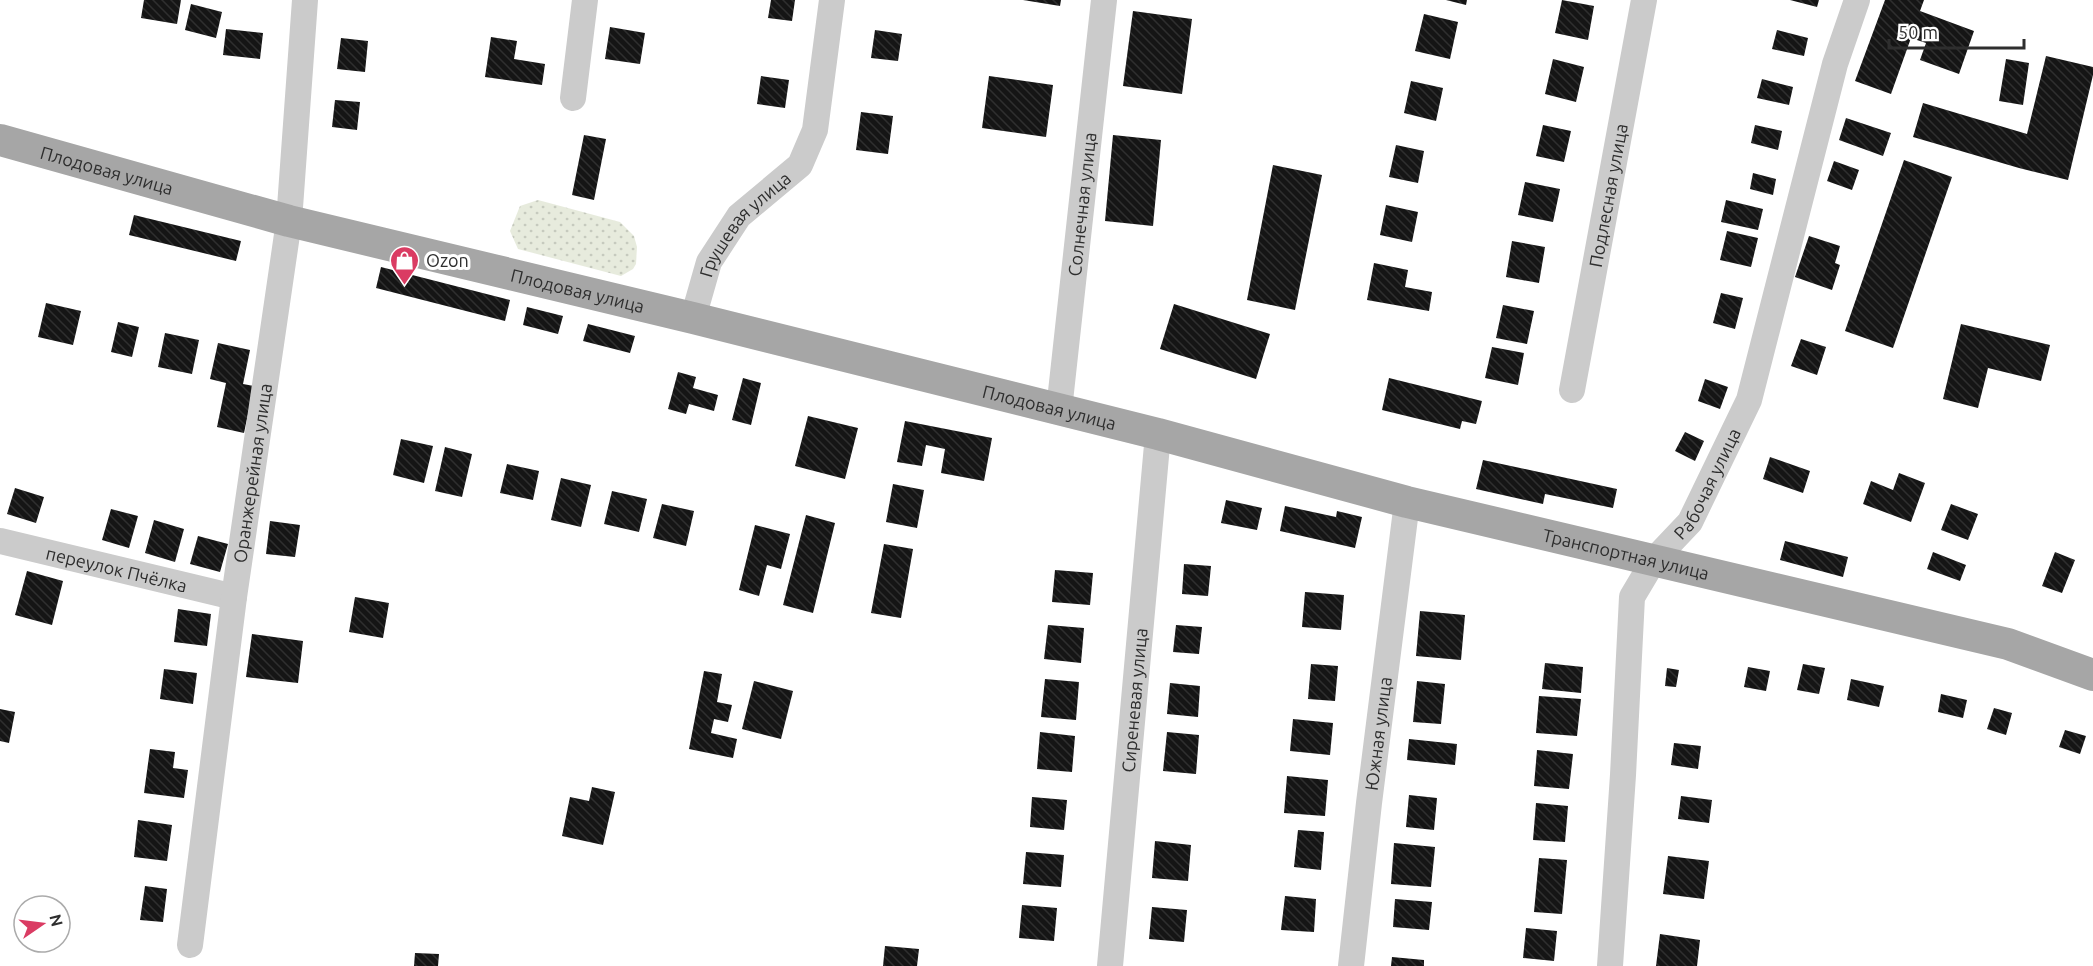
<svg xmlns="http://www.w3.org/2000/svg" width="2093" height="966" font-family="Ubuntu,sans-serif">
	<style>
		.grass { fill: url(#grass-dots) }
		.building { fill: url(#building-back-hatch) }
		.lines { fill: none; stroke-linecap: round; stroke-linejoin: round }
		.minor { stroke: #cbcbcb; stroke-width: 26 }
		.major { stroke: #a6a6a6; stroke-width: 32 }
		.labels { text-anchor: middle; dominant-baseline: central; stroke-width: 6; stroke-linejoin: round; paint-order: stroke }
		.street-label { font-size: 18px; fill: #2e2e2e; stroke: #fff }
		.poi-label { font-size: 18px; fill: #2e2e2e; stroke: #fff; text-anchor: start }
	</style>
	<defs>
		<pattern id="grass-dots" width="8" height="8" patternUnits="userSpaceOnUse" patternTransform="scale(1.5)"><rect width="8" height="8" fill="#e7ebdd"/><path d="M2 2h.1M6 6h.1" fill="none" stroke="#c6cabe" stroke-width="1.8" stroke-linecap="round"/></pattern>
		<pattern id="building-back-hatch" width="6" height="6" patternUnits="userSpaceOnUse" patternTransform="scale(1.5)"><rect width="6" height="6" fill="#151515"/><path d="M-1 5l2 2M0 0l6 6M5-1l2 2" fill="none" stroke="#2f2f2f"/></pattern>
	</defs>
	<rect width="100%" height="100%" fill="#fff"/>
	<path class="grass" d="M538,200L620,222L634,236L637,247L636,264L633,269L621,276L518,249L510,231L520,206Z"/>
	<path class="building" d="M144,0H181L177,24L141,18Z
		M771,0H795L792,21L768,18Z
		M1023,0H1061L1060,6Z
		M1446,0H1467L1466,5Z
		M1562,0L1594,6L1588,40L1555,33Z
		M1790,0H1819L1817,7Z
		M1885,0H1924L1920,11L1974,31L1959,74L1920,60L1926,43L1911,38L1891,94L1855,81Z
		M191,4L222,12L216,38L185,30Z
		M1133,11L1192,19L1182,94L1123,86Z
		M1424,14L1458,22L1450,59L1415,51Z
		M610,27L645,33L640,64L605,59Z
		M226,29L263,33L260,59L223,55Z
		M875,30L902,34L898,61L871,58Z
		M1777,30L1808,38L1804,56L1772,49Z
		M491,37L517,41L514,59L545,64L542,85L485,77Z
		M341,38L368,41L365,72L337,69Z
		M2046,56L2093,67V75L2068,180L2019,168L1913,137L1923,103L2027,134Z
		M1553,59L1584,67L1576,102L1545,94Z
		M2006,59L2029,63L2023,105L1999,101Z
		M761,76L789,80L785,108L757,104Z
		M989,76L1053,85L1046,137L982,128Z
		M1762,79L1793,87L1789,105L1757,98Z
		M1411,81L1443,88L1436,121L1404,113Z
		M335,100L360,102L357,130L332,127Z
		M861,112L893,116L888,154L856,150Z
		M1846,118L1891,133L1883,156L1839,140Z
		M1543,125L1571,131L1564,162L1536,156Z
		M1755,125L1782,131L1778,150L1751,143Z
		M584,135L606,139L594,200L572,195Z
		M1113,135L1161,140L1153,226L1105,221Z
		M1396,145L1424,151L1418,183L1389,177Z
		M1904,160L1952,177L1893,348L1845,331Z
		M1834,161L1859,170L1852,190L1827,181Z
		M1273,165L1322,175L1295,310L1247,300Z
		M1753,173L1776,179L1773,195L1750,189Z
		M1525,182L1560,189L1553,222L1518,215Z
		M1726,200L1763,209L1758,230L1721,222Z
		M1386,205L1418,212L1412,242L1380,235Z
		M134,215L241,241L236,261L129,235Z
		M1727,231L1758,238L1751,267L1720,260Z
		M1809,236L1840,246L1835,263L1840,265L1832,290L1795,277Z
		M1512,241L1545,247L1539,283L1506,277Z
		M1374,263L1408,270L1405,287L1432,292L1429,311L1367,300Z
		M381,267L510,300L505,321L376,288Z
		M1721,293L1743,298L1735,329L1713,323Z
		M46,303L81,311L73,345L38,337Z
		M1174,304L1270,334L1256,379L1160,349Z
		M1503,305L1534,311L1527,344L1496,338Z
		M527,307L563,316L558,334L523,325Z
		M118,322L139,327L132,357L111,352Z
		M588,324L635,336L630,353L583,341Z
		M1961,324L2050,345L2041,381L1988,368L1978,408L1943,399Z
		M165,333L199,340L192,374L158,367Z
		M1801,339L1826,347L1817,375L1791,366Z
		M218,343L250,350L243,384L254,386L244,433L217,427L226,383L210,379Z
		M1492,347L1524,353L1518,385L1485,378Z
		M678,372L696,377L693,388L718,395L714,411L689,404L686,414L668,409Z
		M743,378L761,383L751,425L732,420Z
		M1389,378L1482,401L1476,424L1462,421L1460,429L1382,410Z
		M1705,379L1728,387L1720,409L1698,401Z
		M808,416L858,428L845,479L795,466Z
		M905,421L992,438L984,481L941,473L945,449L926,445L922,466L897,462Z
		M1685,432L1704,441L1695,461L1675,451Z
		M401,439L433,446L424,483L393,475Z
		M445,447L472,454L462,497L435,491Z
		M1770,457L1810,471L1803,493L1763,479Z
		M1483,460L1617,489L1613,508L1545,494L1543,504L1476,489Z
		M507,464L539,471L533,500L500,493Z
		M1899,473L1925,483L1911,522L1863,504L1871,481L1893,490Z
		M561,478L591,485L581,527L551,520Z
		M893,484L924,490L917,528L886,522Z
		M15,488L44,497L36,523L7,514Z
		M612,491L647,499L639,532L604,524Z
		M1226,500L1262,508L1257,530L1221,523Z
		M662,504L694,511L686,546L653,538Z
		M1951,504L1978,514L1968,540L1941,530Z
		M1285,506L1336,517L1337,511L1362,517L1355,548L1280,531Z
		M111,509L138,516L129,548L102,540Z
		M806,515L835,523L813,613L783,605Z
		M154,520L184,529L175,562L145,553Z
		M270,521L300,525L295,557L266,554Z
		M755,525L790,534L781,569L767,565L759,596L739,590Z
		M198,536L228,544L220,572L190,564Z
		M1785,541L1848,557L1843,577L1780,560Z
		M884,544L913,549L901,618L871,613Z
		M1933,552L1966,565L1960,581L1927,569Z
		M2055,552L2075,560L2062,593L2042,586Z
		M1184,564L1211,566L1208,596L1182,594Z
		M1055,570L1093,573L1090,605L1052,602Z
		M27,571L63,581L52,625L15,615Z
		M1305,592L1344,595L1341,630L1302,627Z
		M355,597L389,603L383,638L349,632Z
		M178,609L211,614L207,646L174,642Z
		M1420,611L1465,615L1461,660L1416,656Z
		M1048,625L1084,628L1081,663L1044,659Z
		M1176,625L1202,627L1199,654L1173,652Z
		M252,634L303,641L298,683L246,677Z
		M1545,663L1583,667L1581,693L1542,689Z
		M1311,664L1338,666L1335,701L1308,699Z
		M1803,664L1825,668L1819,694L1797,690Z
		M1748,667L1770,671L1766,691L1744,687Z
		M1667,668L1679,670L1676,687L1665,686Z
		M164,669L197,673L193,704L160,699Z
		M704,671L722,674L717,702L732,705L728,722L714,719L711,733L737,739L733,758L689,749Z
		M1045,679L1079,682L1076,720L1041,717Z
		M1851,679L1884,686L1879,707L1847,700Z
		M754,681L793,691L781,739L742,729Z
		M1417,681L1445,684L1441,724L1413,722Z
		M1170,683L1200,686L1198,717L1167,714Z
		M1941,694L1967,700L1963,718L1938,712Z
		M1539,696L1581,699L1577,736L1536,733Z
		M1994,708L2012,713L2006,735L1987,729Z
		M0,709L15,712L9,743L0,741Z
		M1293,719L1333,723L1330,755L1290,751Z
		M2065,730L2086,736L2080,754L2059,747Z
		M1040,732L1075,736L1072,772L1037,769Z
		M1167,732L1199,735L1196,774L1163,771Z
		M1409,739L1457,744L1455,765L1407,760Z
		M1674,743L1701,746L1698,769L1671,765Z
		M150,749L175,752L173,768L188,770L184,798L144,793Z
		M1537,750L1573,754L1569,789L1534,786Z
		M1287,776L1328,780L1325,816L1284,813Z
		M592,787L615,792L603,845L562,836L570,797L589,801Z
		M1409,795L1437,798L1434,830L1406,827Z
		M1681,796L1712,800L1709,823L1678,819Z
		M1032,797L1067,800L1064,830L1030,827Z
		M1536,803L1568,806L1565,842L1533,840Z
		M138,820L172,825L167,861L134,857Z
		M1298,830L1324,832L1321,870L1294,867Z
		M1155,841L1191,845L1188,881L1152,878Z
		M1394,843L1435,847L1431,887L1391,884Z
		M1026,852L1064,855L1061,887L1023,884Z
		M1668,856L1709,861L1704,899L1663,894Z
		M1539,858L1567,860L1562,914L1534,912Z
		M145,886L167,889L163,922L140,920Z
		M1285,896L1316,899L1314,932L1281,930Z
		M1395,899L1432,902L1429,930L1393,927Z
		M1022,905L1057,908L1054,941L1019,938Z
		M1152,907L1187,910L1184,942L1149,939Z
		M1526,928L1557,931L1554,961L1523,958Z
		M1660,934L1700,940L1697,966H1656Z
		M885,946L919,949L917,966H883Z
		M415,953L439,954L438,966H414Z
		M1392,957L1424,960V966H1391Z"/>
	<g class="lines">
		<g class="minor">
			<path d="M573,98L585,0"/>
			<path id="s1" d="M693,318L709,262L739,216L800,165L815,130L832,0"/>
			<path id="s2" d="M1572,390L1644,0"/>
			<path id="s3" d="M1059,410L1104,0"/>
			<path id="s4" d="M0,541L234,597"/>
			<path id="s5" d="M190,945L234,597L289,221L305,0"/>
			<path id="s6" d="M1110,966L1158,434"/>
			<path id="s7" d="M1351,966L1369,803L1407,502"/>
			<path id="s8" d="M1610,966L1623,775L1632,597L1654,560L1690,522L1749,400L1835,64L1857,0"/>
		</g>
		<path class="major" id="s9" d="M0,140L289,221L693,318L1158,434L1407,502L2008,644L2093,675"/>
	</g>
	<defs>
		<symbol id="shop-pin" viewBox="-11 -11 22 30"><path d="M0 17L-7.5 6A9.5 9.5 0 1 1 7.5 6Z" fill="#da3c63" stroke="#fff"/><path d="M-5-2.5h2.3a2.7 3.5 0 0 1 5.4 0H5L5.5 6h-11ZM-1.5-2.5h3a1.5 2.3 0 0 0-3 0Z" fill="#fff"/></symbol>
	</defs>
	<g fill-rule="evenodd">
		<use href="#shop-pin" x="388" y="244" width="33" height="45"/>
	</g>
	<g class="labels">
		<g class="street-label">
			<text stroke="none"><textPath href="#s9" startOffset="111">Плодовая улица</textPath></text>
			<text stroke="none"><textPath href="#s2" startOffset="198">Подлесная улица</textPath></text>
			<text stroke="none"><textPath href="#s3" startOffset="207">Солнечная улица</textPath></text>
			<text stroke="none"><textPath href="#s1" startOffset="110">Грушевая улица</textPath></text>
			<text stroke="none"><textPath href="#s9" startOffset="597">Плодовая улица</textPath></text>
			<text stroke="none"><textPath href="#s9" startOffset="1083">Плодовая улица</textPath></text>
			<text stroke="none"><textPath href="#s5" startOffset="476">Оранжерейная улица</textPath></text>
			<text stroke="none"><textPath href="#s8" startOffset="507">Рабочая улица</textPath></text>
			<text stroke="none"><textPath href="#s9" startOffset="1678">Транспортная улица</textPath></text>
			<text stroke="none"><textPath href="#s4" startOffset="120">переулок Пчёлка</textPath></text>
			<text stroke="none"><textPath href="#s6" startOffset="267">Сиреневая улица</textPath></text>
			<text stroke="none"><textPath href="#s7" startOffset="234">Южная улица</textPath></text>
		</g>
		<g class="poi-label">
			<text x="426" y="260">Ozon</text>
		</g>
	</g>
	<g transform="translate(42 924) rotate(76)"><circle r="28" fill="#ffffff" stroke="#ababab" stroke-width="1.5"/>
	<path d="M0-4.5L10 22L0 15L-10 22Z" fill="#da3c63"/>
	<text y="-9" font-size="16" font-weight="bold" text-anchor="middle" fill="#2e2e2e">N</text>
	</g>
	<path d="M1889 39v9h135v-9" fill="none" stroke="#2e2e2e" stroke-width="3"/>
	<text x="1898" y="39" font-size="18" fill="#2e2e2e" stroke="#ffffff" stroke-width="4.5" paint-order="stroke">50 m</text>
</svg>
